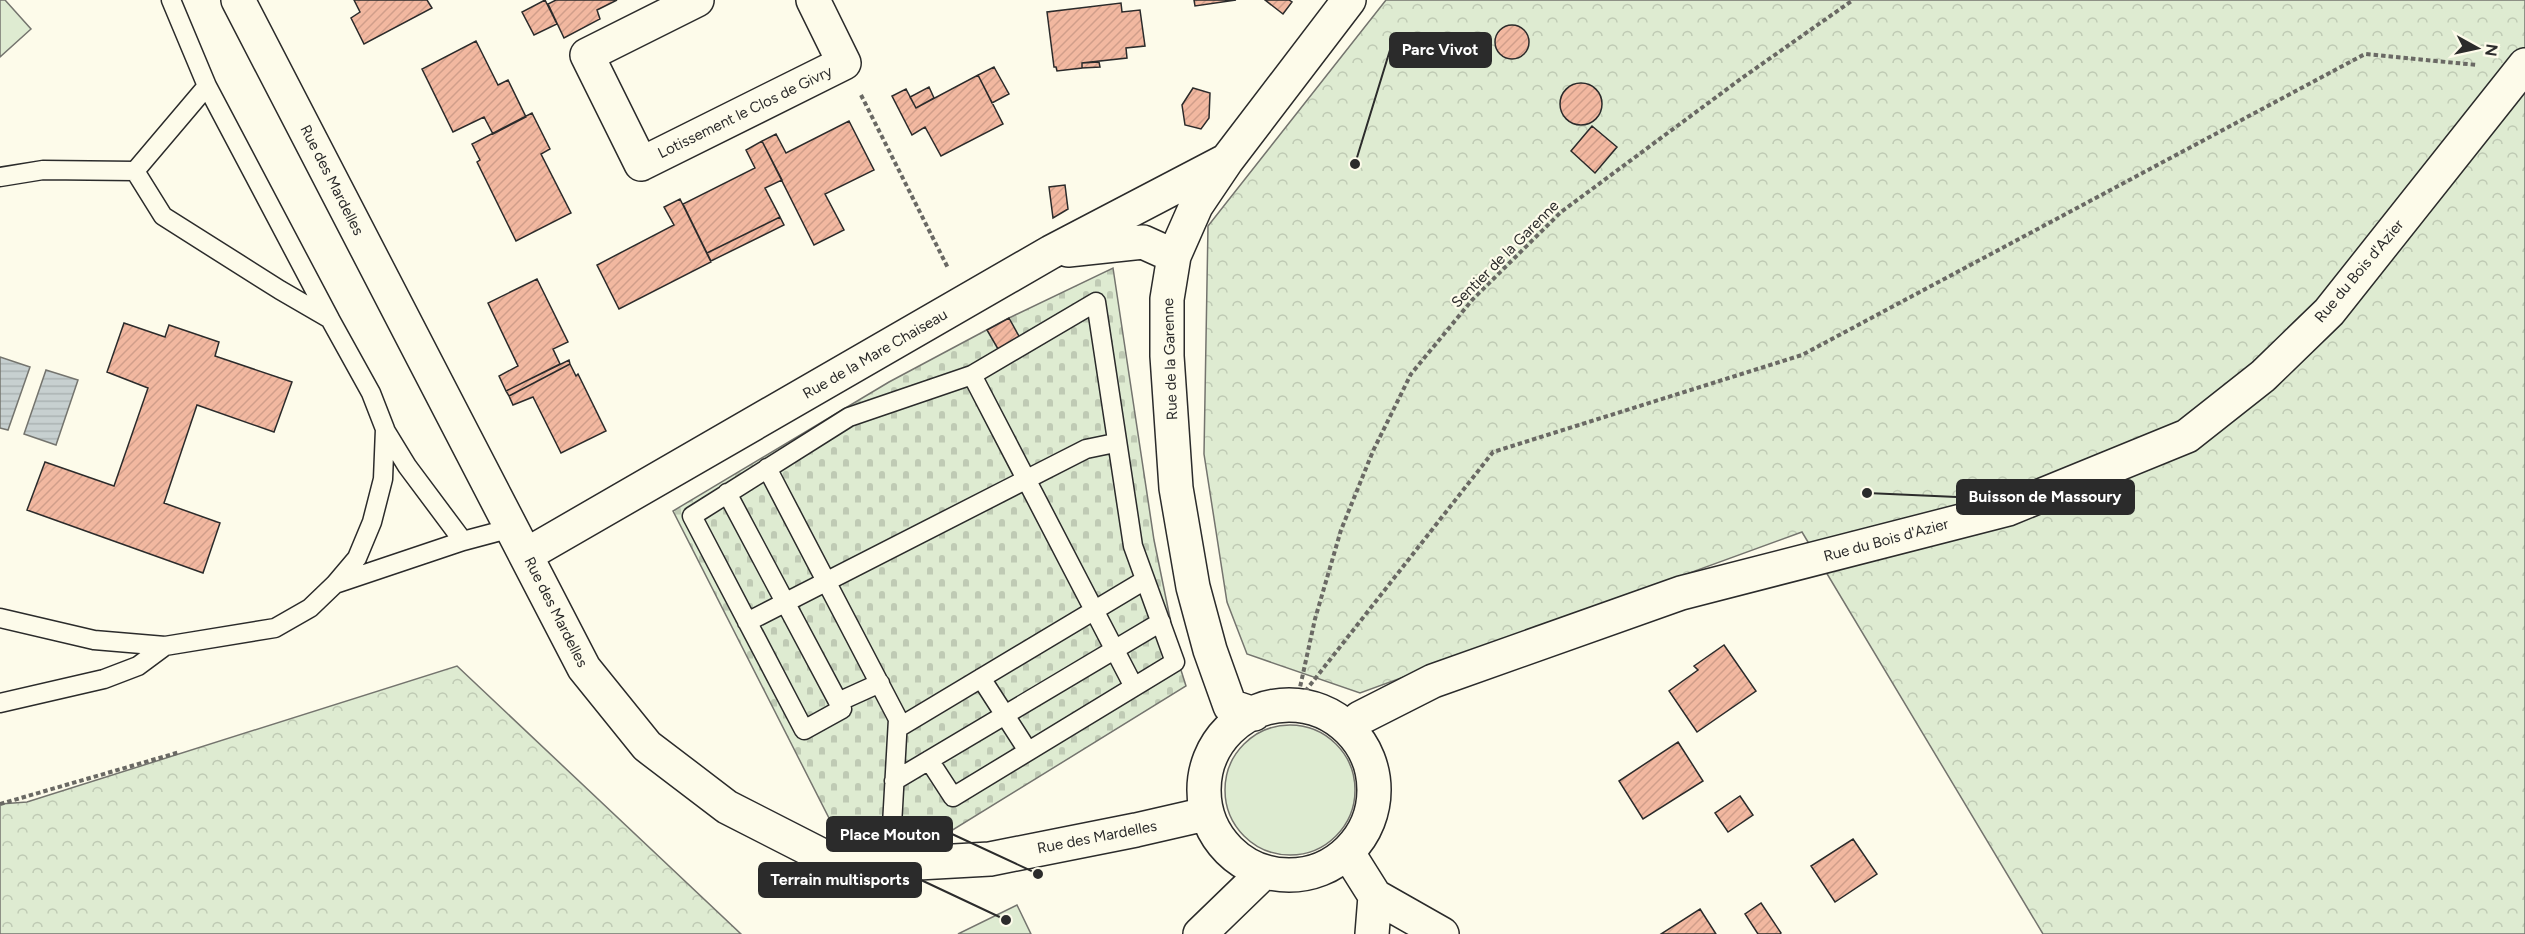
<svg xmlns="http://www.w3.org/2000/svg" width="2525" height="934" font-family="Figtree,sans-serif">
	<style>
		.green { fill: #deebd1; stroke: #74746e; stroke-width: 1.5 }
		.forest { fill: url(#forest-crowns); stroke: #74746e; stroke-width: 1.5 }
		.cemetery { fill: url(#cemetery-stones); stroke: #74746e; stroke-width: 1.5 }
		.water { fill: url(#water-rules); stroke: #74746e; stroke-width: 1.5 }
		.building { fill: url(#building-hatch); stroke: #2b2b2b; stroke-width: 1.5 }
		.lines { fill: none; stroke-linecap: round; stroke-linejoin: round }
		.lane-casing { stroke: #2b2b2b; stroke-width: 21 }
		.street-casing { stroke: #2b2b2b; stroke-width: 36 }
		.path { stroke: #6a6964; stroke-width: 4; stroke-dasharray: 4.5 3; stroke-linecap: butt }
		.lane { stroke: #fdfbea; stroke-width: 18 }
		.street { stroke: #fdfbea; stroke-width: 33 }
		.labels { text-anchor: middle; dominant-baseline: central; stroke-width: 4.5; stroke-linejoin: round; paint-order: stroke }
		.street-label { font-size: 15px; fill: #2b2b2b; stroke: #fdfbea }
		.leader { fill: none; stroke: #2b2b2b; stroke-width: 2 }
		.callout-dot { fill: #2b2b2b; stroke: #fdfbea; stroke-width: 2 }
		.callout { fill: #2b2b2b; stroke: #2b2b2b; stroke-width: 2 }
		.callout-label { font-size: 16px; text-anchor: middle; font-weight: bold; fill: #fff }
	</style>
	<defs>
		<pattern id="forest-crowns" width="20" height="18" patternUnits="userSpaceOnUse" patternTransform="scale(1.5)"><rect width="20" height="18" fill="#deebd1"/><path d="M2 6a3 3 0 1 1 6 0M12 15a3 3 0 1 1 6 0" fill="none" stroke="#bfcab4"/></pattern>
		<pattern id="cemetery-stones" width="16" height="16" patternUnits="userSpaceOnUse" patternTransform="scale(1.5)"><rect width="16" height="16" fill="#deebd1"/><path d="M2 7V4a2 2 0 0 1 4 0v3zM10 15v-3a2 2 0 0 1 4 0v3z" fill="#bfcab4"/></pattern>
		<pattern id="water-rules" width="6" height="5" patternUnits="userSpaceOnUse" patternTransform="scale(1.5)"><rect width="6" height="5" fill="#c7d0d0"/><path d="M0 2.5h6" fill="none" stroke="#abb3b3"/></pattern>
		<pattern id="building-hatch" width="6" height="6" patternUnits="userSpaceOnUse" patternTransform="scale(1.5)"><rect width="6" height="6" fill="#f2b8a0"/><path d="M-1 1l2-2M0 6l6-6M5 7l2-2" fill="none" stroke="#d09e8a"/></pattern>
	</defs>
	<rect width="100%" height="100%" fill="#fdfbea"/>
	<path class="green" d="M0,0H5L31,29L0,57Z
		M1225 790a65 65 0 1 1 130 0a65 65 0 1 1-130 0Z
		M1017,905L1031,934H958Z"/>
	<path class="forest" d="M1386,0H2525V934H2043L1802,532L1360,693L1247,654L1227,602L1204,454L1208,226Z
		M457,666L741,934H0V804L27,802Z"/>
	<path class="cemetery" d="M1113,268L1154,540L1180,667L1186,686L951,831L829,818L673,511L889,382L1009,318Z"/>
	<path class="water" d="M0,357L30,367L8,430L0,428Z
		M46,370L78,380L56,445L24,434Z"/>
	<path class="building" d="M354,0H427L432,8L364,44L351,18L360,12Z
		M545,0L557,24L534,35L522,12Z
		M556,0H617L597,10L600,19L564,38L548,4Z
		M1194,0H1236L1195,6Z
		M1265,0H1289L1292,2L1283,14Z
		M1121,3L1122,12L1140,10L1145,46L1126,48L1127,58L1082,63V68L1057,71L1056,67H1054L1047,12Z
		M1495 42a17 17 0 1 1 34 0a17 17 0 1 1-34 0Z
		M476,41L498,85L508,80L526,117L493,134L484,117L453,132L422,69Z
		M1099,62L1100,67L1082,68V63Z
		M994,67L1009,94L992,103L978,75Z
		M978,75L1003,124L941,156L925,127L912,135L892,96L906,89L916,108Z
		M1560 104a21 21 0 1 1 42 0a21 21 0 1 1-42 0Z
		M929,87L934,98L916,108L910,97Z
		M1193,88L1210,93L1209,118L1201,129L1185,125L1182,105Z
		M532,113L550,149L541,154L571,213L516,241L477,162L480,160L472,144Z
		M849,121L874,170L825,194L844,230L814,245L762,141L776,134L786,153Z
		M1592,126L1617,147L1595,173L1571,151Z
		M762,141L782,180L765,188L780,217L707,253L683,204L755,168L746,150Z
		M1065,185L1068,209L1053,218L1049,187Z
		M680,199L711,262L619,309L597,265L674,225L664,207Z
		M780,217L784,225L711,261L707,253Z
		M537,279L568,342L553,349L560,364L506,391L499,376L518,366L488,303Z
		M1009,318L1020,338L998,349L987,330Z
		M124,323L165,337L169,325L219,342L215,356L292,382L274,432L197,405L164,503L220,523L203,573L27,510L45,462L114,486L148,388L107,372Z
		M569,360L570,364L509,396L506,391Z
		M570,364L576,376L578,374L606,431L561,453L533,397L513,405L509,396Z
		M1724,645L1756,691L1697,732L1669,691L1698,670L1694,666Z
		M1678,742L1703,781L1643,819L1619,781Z
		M1740,796L1753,815L1728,832L1715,813Z
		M1853,839L1877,874L1835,902L1811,866Z
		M1761,903L1781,933L1780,934H1758L1745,914Z
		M1700,909L1716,934H1661Z"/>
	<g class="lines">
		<defs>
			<path id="lane" d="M207,86L330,319
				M135,171L207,86L171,0
				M0,177L43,170L135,171L163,216L280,290L330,319L371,393L385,429L383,479L372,522L357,558L335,584L310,608L275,628L165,646L94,640L0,618
				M972,375L1134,687
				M385,430L407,466L463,541
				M767,468L898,719L892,825L887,862
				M727,493L842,709L804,730L692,516L849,417L972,375L1096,302L1133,546L1175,662L953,797L929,760
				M335,584L463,541L512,528
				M747,622L1086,449L1115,443
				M981,678L1028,751
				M838,702L880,683
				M0,703L104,679L138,666L165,646
				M898,728L1145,580
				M894,781L1161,622"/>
			<path id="street" d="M238,0L584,668L647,746L727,807L821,855L918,863L990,859L1136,830L1197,816L1208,818
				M697,0L587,55L641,164L844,63L813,0
				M1068,250L1143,242L1174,256
				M526,555L1051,252L1227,160
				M1204 790a85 85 0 1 1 170 0a85 85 0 1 1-170 0Z
				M1254,714L1230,706L1210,650L1193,587L1176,488L1167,356V299L1174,256L1196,206L1227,160L1349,0
				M1349,727L1360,718L1433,681L1681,593L2008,509L2187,436L2263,376L2329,312L2525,65
				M1348,853L1375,896L1372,934
				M1375,896L1442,934
				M1200,934L1263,873"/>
		</defs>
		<use href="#lane" class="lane-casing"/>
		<use href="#street" class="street-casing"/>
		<path class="path" d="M861,95L948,268
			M1297,701L1315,619L1341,530L1373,451L1411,374L1473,299L1561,212L1742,78L1853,0
			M1296,703L1493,452L1802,355L2365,54L2477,65
			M0,804L180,752"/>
		<use href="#lane" class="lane"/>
		<use href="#street" class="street"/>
	</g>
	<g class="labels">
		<g class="street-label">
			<text transform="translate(745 112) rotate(-26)">Lotissement le Clos de Givry</text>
			<text transform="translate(332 180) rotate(63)">Rue des Mardelles</text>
			<text transform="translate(1505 254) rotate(-45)">Sentier de la Garenne</text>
			<text transform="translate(2359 271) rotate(-50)">Rue du Bois d'Azier</text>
			<text transform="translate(875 354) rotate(-30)">Rue de la Mare Chaiseau</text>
			<text transform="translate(1170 359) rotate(-92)">Rue de la Garenne</text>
			<text transform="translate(1886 540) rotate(-15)">Rue du Bois d'Azier</text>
			<text transform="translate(556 612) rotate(63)">Rue des Mardelles</text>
			<text transform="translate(1097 837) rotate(-11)">Rue des Mardelles</text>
		</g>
	</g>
	<path class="leader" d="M1355 164L1390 50M1867 493L1957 497M1038 874L952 834M1006 920L921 880"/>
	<g class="callout-dot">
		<circle cx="1355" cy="164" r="6"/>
		<circle cx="1867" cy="493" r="6"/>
		<circle cx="1038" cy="874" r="6"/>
		<circle cx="1006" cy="920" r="6"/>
	</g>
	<g class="callout">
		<rect x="1390" y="33" width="101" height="34" rx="6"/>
		<rect x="1957" y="480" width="177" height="34" rx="6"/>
		<rect x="827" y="817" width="125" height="34" rx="6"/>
		<rect x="759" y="863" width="162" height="34" rx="6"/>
	</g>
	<g class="callout-label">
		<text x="1440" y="55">Parc Vivot</text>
		<text x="2045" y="502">Buisson de Massoury</text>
		<text x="890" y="840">Place Mouton</text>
		<text x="840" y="885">Terrain multisports</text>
	</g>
	<g transform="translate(2477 48) rotate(98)" stroke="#fdfbea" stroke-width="4.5" paint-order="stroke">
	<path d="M0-4.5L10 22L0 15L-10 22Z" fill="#2b2b2b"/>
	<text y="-9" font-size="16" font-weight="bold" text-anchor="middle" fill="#2b2b2b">N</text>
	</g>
</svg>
